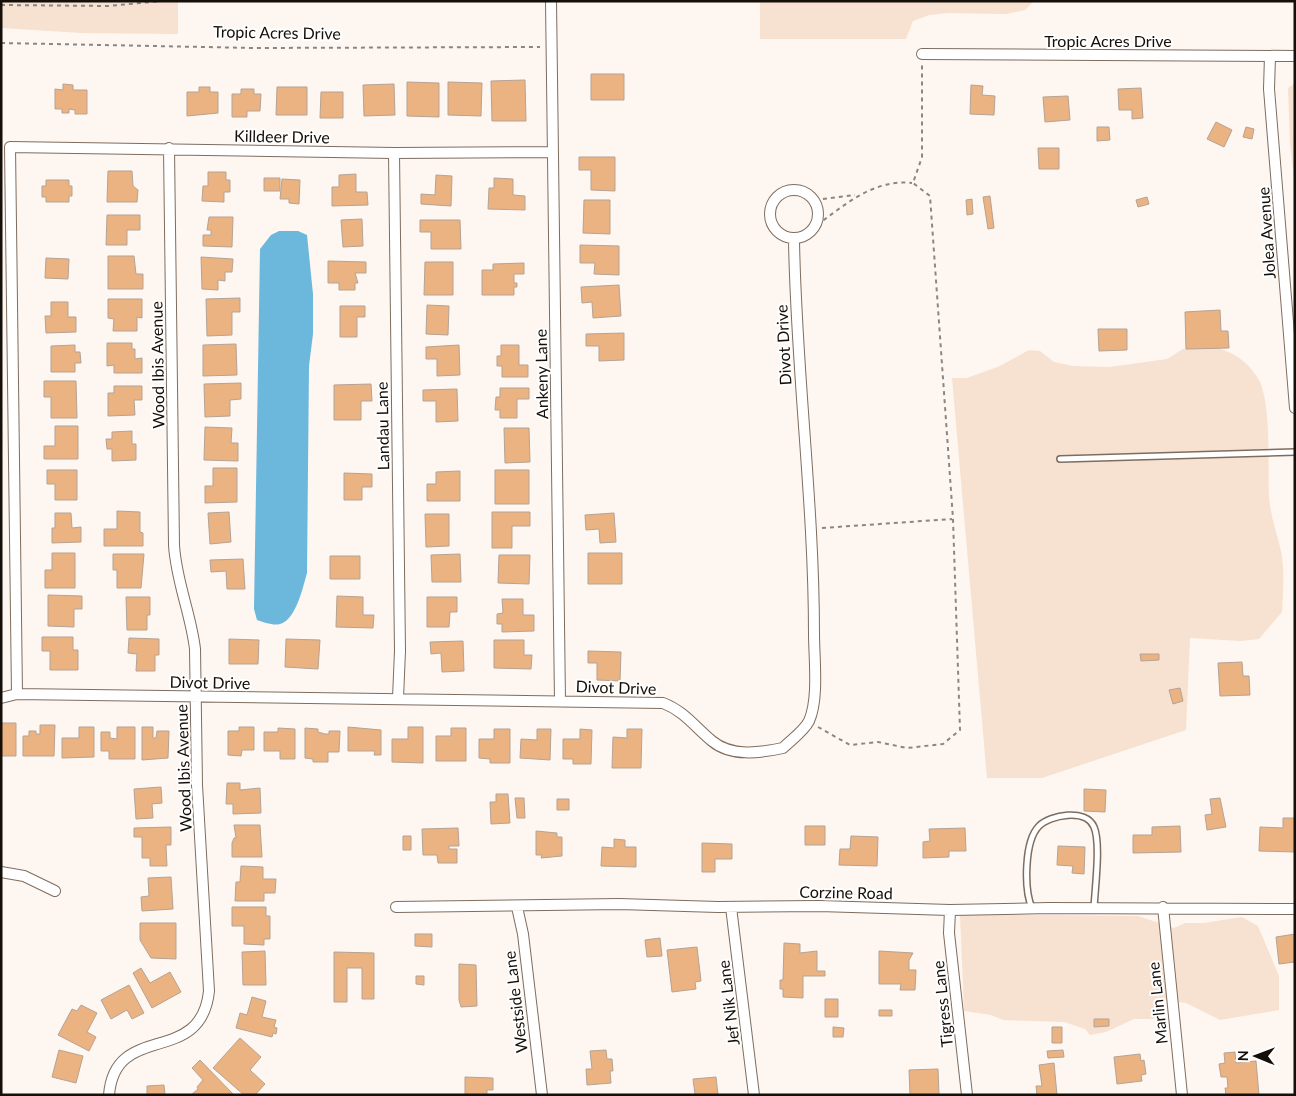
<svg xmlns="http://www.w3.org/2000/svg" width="1296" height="1096" font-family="Lato,sans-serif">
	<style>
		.green { fill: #f7e1d0 }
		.water { fill: #6cb7dc }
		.building { fill: #ebb282; stroke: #b5a394 }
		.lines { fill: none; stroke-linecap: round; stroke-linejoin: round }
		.service-casing { stroke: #7e6d5f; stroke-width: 8 }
		.minor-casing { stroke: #7e6d5f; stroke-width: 12 }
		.path { stroke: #8d8680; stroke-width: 2; stroke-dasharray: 4 4; stroke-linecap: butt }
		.service { stroke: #fff; stroke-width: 5 }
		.minor { stroke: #fff; stroke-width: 10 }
		.labels { text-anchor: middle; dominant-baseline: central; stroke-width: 4; stroke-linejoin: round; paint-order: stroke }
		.street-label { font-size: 16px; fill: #150f09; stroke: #fff }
	</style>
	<rect width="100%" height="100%" fill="#fef6f0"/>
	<path class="green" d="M1,1H178V34L82,33L1,28Z
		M760,1H1034L1025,10L1006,14L948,13L929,15L913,21L906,39H760Z
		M1295,83V187L1290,144L1288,88Z
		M1202,345C1227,348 1248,359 1260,382C1271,407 1268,467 1269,496C1270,515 1277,533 1281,551C1285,571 1283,592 1282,612L1259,639L1240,641L1190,638L1186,730L1042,778H987L952,378H967L1000,366L1029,350L1040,351L1054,362L1073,366L1110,367L1167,359L1183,349Z
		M960,914L1138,916L1174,928L1185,923H1204L1242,917L1258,926L1279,976V1010L1220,1020L1186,1003L1165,1000L1154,1019H1134L1106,1032L1090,1035L1085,1029L1064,1022L1003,1020L991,1015L964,1011Z"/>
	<path class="water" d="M279,231H298L307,235L313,294V334L309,366L307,573C303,587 296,620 280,624C273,626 264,622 257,620L254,609L260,249L271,235Z"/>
	<path class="building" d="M591,74H624V100H591Z
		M525,80L526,121H492L491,81Z
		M407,82L439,83V117L407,116Z
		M448,82L482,83L481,116L448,115Z
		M63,84L73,85V90H87V114H75V110L69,109V113H62V109H55V89L63,90Z
		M394,84L395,115L364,116L363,85Z
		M971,85L983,86L982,95L995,96L994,115L970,114Z
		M199,87H210V92H218V113L187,116V92H199Z
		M277,87H307V115H276Z
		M1141,88L1143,118L1132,119V110H1119L1118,89Z
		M241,89H254V94H261L260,111H247V117H232V94H241Z
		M321,92H343V118H320Z
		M1068,96L1070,120L1045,122L1043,97Z
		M1216,122L1232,130L1224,147L1207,139Z
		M1097,127H1109L1110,140L1097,141Z
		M1246,127L1254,129L1252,139L1243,137Z
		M1038,148H1059V169H1039Z
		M579,157H615V191L591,190V170H579Z
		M108,171H132L133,186L138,190L137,202H107Z
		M208,172H226V180H230V192H224V202L202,201L203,186H208Z
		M356,174V192H367L368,205L332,206V187H339V175Z
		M436,175L452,176L451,206L421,204V194L435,195Z
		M264,178H280V191H264Z
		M494,178L513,179V195L525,196V210L488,209L489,188H494Z
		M282,179L300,180L299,204L289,203V199H280Z
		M46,180H69V186H72V196H69V202H46V197H42V186H46Z
		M990,196L994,228L988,229L983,197Z
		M1147,197L1149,204L1138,207L1136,200Z
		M972,199L973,214L967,215L966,200Z
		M584,200H610V234L583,233Z
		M107,215H140V230H127V245H106Z
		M209,217H233L232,247L203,246V235H211V230H207Z
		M362,219L363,246L343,247L341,220Z
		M420,220H460L461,249H431V232H420Z
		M580,245L619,246V275L594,274L595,263H580Z
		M108,256H134L136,274H143V289H108Z
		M201,257L233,259L232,272H225V281L218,280V290L202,289Z
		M46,258L69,259L68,279L45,278Z
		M328,261L366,262V273H355L358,283H355V290H339V283H328Z
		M425,262H453V295H424Z
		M524,263V274H514V283H517V287H514V295H482V270H493V264Z
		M619,285L621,316L593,318L592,302L582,303L581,287Z
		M240,298V312H232V335L207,336L206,299Z
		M108,299H142V318L137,317V331H113L114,319L108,318Z
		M51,302H68V317H76V332L46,333L45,316H51Z
		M427,305L449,306L448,335L426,334Z
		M340,306H365V317H357V337H340Z
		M1220,310L1221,331H1228L1229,348L1186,349L1185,312Z
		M1098,329H1127V350L1099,351Z
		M624,333V360L599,361V346H586V334Z
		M107,343H132V349H135V359L142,358V373H114V365L107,366Z
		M236,344L237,375L203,376V345Z
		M75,345V352H80L81,363H75V372H51V346Z
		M459,345L460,375L437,376V359H426V347Z
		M501,345H519V365H528V377H502V366H497V356H501Z
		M44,381H76L77,418H51V397H44Z
		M241,383V399L230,400V416L205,417L204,384Z
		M371,384L372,401H361V420H334V385Z
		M114,386H142V400H134L135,415L108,416V393H114Z
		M500,388H529V399H517V418H500V410H495L496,397H500Z
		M457,389L458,421L436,422V401H423V390Z
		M55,426H78V459H44V446H55Z
		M205,427L232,428L231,443H238V461L204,460Z
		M504,428H529L530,462L505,463Z
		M132,431V444H136V460L112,461V449H107L106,439H112V432Z
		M213,468H237V502L205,503V486H213Z
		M47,470H77V500H55V484H47Z
		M495,470H529V504H495Z
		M460,471V501H427V484H436V472Z
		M344,473L372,474V487H362V500H344Z
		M117,511L140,512V532L143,533V546H104V529H117Z
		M229,512L231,542L210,544L208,513Z
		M492,512H530V526H512V548H492Z
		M55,513H71L72,528L81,527V542L52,543V528H55Z
		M614,513L616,542L600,543L599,529L586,530L585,515Z
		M425,514H449V546L426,547Z
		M52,553H75V588H45V570H52Z
		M588,553H622V584H588Z
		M113,554H144L141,588H117V570H113Z
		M460,554L461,582H432L431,555Z
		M499,555H530L529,584L498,583Z
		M330,556H360V579H330Z
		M243,559L245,589H227L226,571L211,572L210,560Z
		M48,595L82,596V609H74V627L48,626Z
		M337,596L363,597V615H374L373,628L336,627Z
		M126,597H150V615H147V630H127Z
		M427,597H457V612H450L449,627H427Z
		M502,599H523V615H534V631L502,632V624H497V614L503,613Z
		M42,637H73V650H78V670H50V651H42Z
		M129,638L159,639V655H155V671H136L137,654L128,653Z
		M229,639L259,640L258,664H229Z
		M286,639L320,640L318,669L285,667Z
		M494,640H524V655H532L531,669L494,668Z
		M463,641L464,671L442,672L441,653L431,654L430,642Z
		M588,651L621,652L620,681L597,680V663H588Z
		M1140,654H1159V660L1141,661Z
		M1242,662L1243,676H1249L1250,695L1220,696L1218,663Z
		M1180,688L1183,701L1173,704L1169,690Z
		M1,723H16V756H1Z
		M40,725H55L54,756H23V736H29V731H36V734H40Z
		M79,727H94V757L62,758V738H79Z
		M117,727H135V759H109V751H101V732H110V738L117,739Z
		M142,727H153V738H156L157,731H169L168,758L142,760Z
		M239,727H254V750H242L241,756L228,755V731H239Z
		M348,727L381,730V755H374L375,751H348Z
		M408,727H423V763L392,762V739H408Z
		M278,728L295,729V759H280V751H264V732H278Z
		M305,728L318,729V732L325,734H329V731H340L339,752H328V762H313V759L305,758Z
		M451,728H466V761H436V736H451Z
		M494,729H510V763H490V759L479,758V739H494Z
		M537,729H551L550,760L520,758L521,739L537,740Z
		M580,729L592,730L591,764H573V759H563V739H580Z
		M627,729H642L641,768H612L613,737L627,738Z
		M227,783H240V790L260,788L261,813L233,814V804H226Z
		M161,787L162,803L152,804L153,818L136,819L134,789Z
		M1084,789L1106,790L1105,812L1084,811Z
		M496,794H508L510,823L491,824L490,802H496Z
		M515,798H524L525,818H517Z
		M1220,798L1226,827L1207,830L1205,815L1212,814L1210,799Z
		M557,799H569V810H557Z
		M1283,818H1295V852L1259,851L1260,827L1283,828Z
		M234,825H260L262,857H232V843L234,838H236Z
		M805,826H825V845H805Z
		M1180,826L1181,852L1133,853V835H1152V827Z
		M171,827V845H166L167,866H150V858H142V837H134V828Z
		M458,828L459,846H449V849H457V863H438L437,855H423L422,829Z
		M965,828L966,851H949V857L923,858V842L930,841L929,829Z
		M536,831L557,833V837H562V856L541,858L542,855H536Z
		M403,836H411V850H403Z
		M851,836L878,837L877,866L839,865L840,849H850Z
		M614,839L625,840V847H636V867L601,866L602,847L614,848Z
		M702,843L732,844V859H715V872H702Z
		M1058,846L1085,847L1084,874L1072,873L1073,866L1057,865Z
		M241,866L263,867V879H276L275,893H264V901H235L236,882H240Z
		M171,877L173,909L142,911L141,897L149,896L148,878Z
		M232,907H266V916H270V939H264V945L244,944V926H232Z
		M140,923H176V959L151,958L140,940Z
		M415,934H432V947L415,946Z
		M1295,934V962L1279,964L1276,937Z
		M660,938L662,956L647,957L645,940Z
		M784,943L800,944V953L817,951V971H825V976H803V998L783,997V989H780V980H783Z
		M697,947L701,981L695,982L696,989L672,992L667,950Z
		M265,951L266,985H243L242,952Z
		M879,951L913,953L909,960V970H916L915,990H900L901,984H879Z
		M334,952L374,953V999H362V968H347V1002H334Z
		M459,964L476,965L477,1006L461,1007L459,1000Z
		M141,968L150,983L170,972L181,992L152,1008L133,973Z
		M416,976H424V985L416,984Z
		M129,985L144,1013L132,1019L127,1010L111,1019L101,1000Z
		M252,997L266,1001L262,1017L276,1020L274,1027L277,1028L276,1034L273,1033L272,1037L236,1028L240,1013L247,1015Z
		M825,999H838V1017H825Z
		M81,1005L97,1013L87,1032L96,1037L89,1051L58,1035L72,1009L77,1011Z
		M879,1010H892V1016H879Z
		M1094,1019H1109V1026L1094,1027Z
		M833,1027L844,1028L843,1037H833Z
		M1052,1027H1062V1043H1052Z
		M240,1038L261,1057L250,1070L265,1084L255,1095H244L213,1068Z
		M59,1050L83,1056L76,1083L52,1077Z
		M606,1050L607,1059H612L613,1071H610L611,1083L587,1085L586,1069H592L590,1051Z
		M1063,1050L1064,1057L1048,1058L1047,1051Z
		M1235,1052L1236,1063L1256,1061L1259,1095H1226L1225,1088H1228L1227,1077H1221L1219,1064L1225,1063L1224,1053Z
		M1140,1054L1141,1061L1144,1060L1146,1074L1141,1075L1142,1081L1117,1084L1114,1057Z
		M200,1060L234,1095H191L198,1089L197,1087L203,1080L192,1068Z
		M1054,1063L1057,1095H1037L1036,1086H1042L1039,1065Z
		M938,1069L939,1095H910L909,1070Z
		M465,1077L493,1078V1090H487V1095H465Z
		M716,1077L718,1095H692L695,1094L693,1079Z
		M164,1085L165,1095H147V1086Z"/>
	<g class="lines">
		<defs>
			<path id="service" d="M1060,459L1295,452
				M1032,908C1024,890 1024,841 1039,826C1050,815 1086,808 1094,827C1101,843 1095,888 1094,908"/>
			<path id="minor" d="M551,1L560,701
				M922,54L1295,56
				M1270,56L1269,89L1295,408
				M394,153L400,651L398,698
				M770 214a24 24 0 1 1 48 0a24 24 0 1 1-48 0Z
				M17,694L10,147L394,153L553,152
				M1,698L17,694L663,703C684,711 695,727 712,741C731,757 760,753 783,748C791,740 804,731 809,721C819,699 814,658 814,634C814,502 796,371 794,240
				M1,872L24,876L55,891
				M396,907L619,904L718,907L819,906L950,910L1049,908L1295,909
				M517,907L523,934L542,1095
				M731,907L754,1095
				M1163,907L1182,1095
				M950,910L949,933L967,1095
				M109,1095C115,1020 201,1068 209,991L197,785L195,649C191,614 176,581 174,545L169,148"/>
		</defs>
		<use href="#service" class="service-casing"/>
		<use href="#minor" class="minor-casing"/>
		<path class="path" d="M1,5L108,6L162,1
			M1,43L254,48L540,47
			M815,200L855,195
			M817,225C846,204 874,179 912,183
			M822,528L952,519
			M818,727L850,745L878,742L907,748L943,744L960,730L953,519L930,196L913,183L922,157V64"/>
		<use href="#service" class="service"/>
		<use href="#minor" class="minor"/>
	</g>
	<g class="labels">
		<g class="street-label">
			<text transform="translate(277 32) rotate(1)">Tropic Acres Drive</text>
			<text x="1108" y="40">Tropic Acres Drive</text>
			<text transform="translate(282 136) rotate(1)">Killdeer Drive</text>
			<text transform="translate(1266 233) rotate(-94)">Jolea Avenue</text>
			<text transform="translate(783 345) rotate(-93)">Divot Drive</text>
			<text transform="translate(157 365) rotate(-91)">Wood Ibis Avenue</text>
			<text transform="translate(541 374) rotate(-91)">Ankeny Lane</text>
			<text transform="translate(382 426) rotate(-91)">Landau Lane</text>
			<text transform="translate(210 682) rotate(1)">Divot Drive</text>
			<text transform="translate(616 687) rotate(2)">Divot Drive</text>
			<text transform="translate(183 768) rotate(-92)">Wood Ibis Avenue</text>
			<text transform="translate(846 892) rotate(1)">Corzine Road</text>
			<text transform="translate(515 1002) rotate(-97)">Westside Lane</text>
			<text transform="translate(728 1003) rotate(-97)">Jef Nik Lane</text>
			<text transform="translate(1157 1003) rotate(-96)">Marlin Lane</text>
			<text transform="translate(942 1004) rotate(-96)">Tigress Lane</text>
		</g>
	</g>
	<rect width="1296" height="1096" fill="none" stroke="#150f09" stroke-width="5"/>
	<g transform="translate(1256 1056) rotate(271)" stroke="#ffffff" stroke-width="4" paint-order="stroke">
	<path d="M0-4L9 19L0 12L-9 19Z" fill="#150f09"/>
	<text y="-8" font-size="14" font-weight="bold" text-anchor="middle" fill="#150f09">N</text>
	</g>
</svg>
